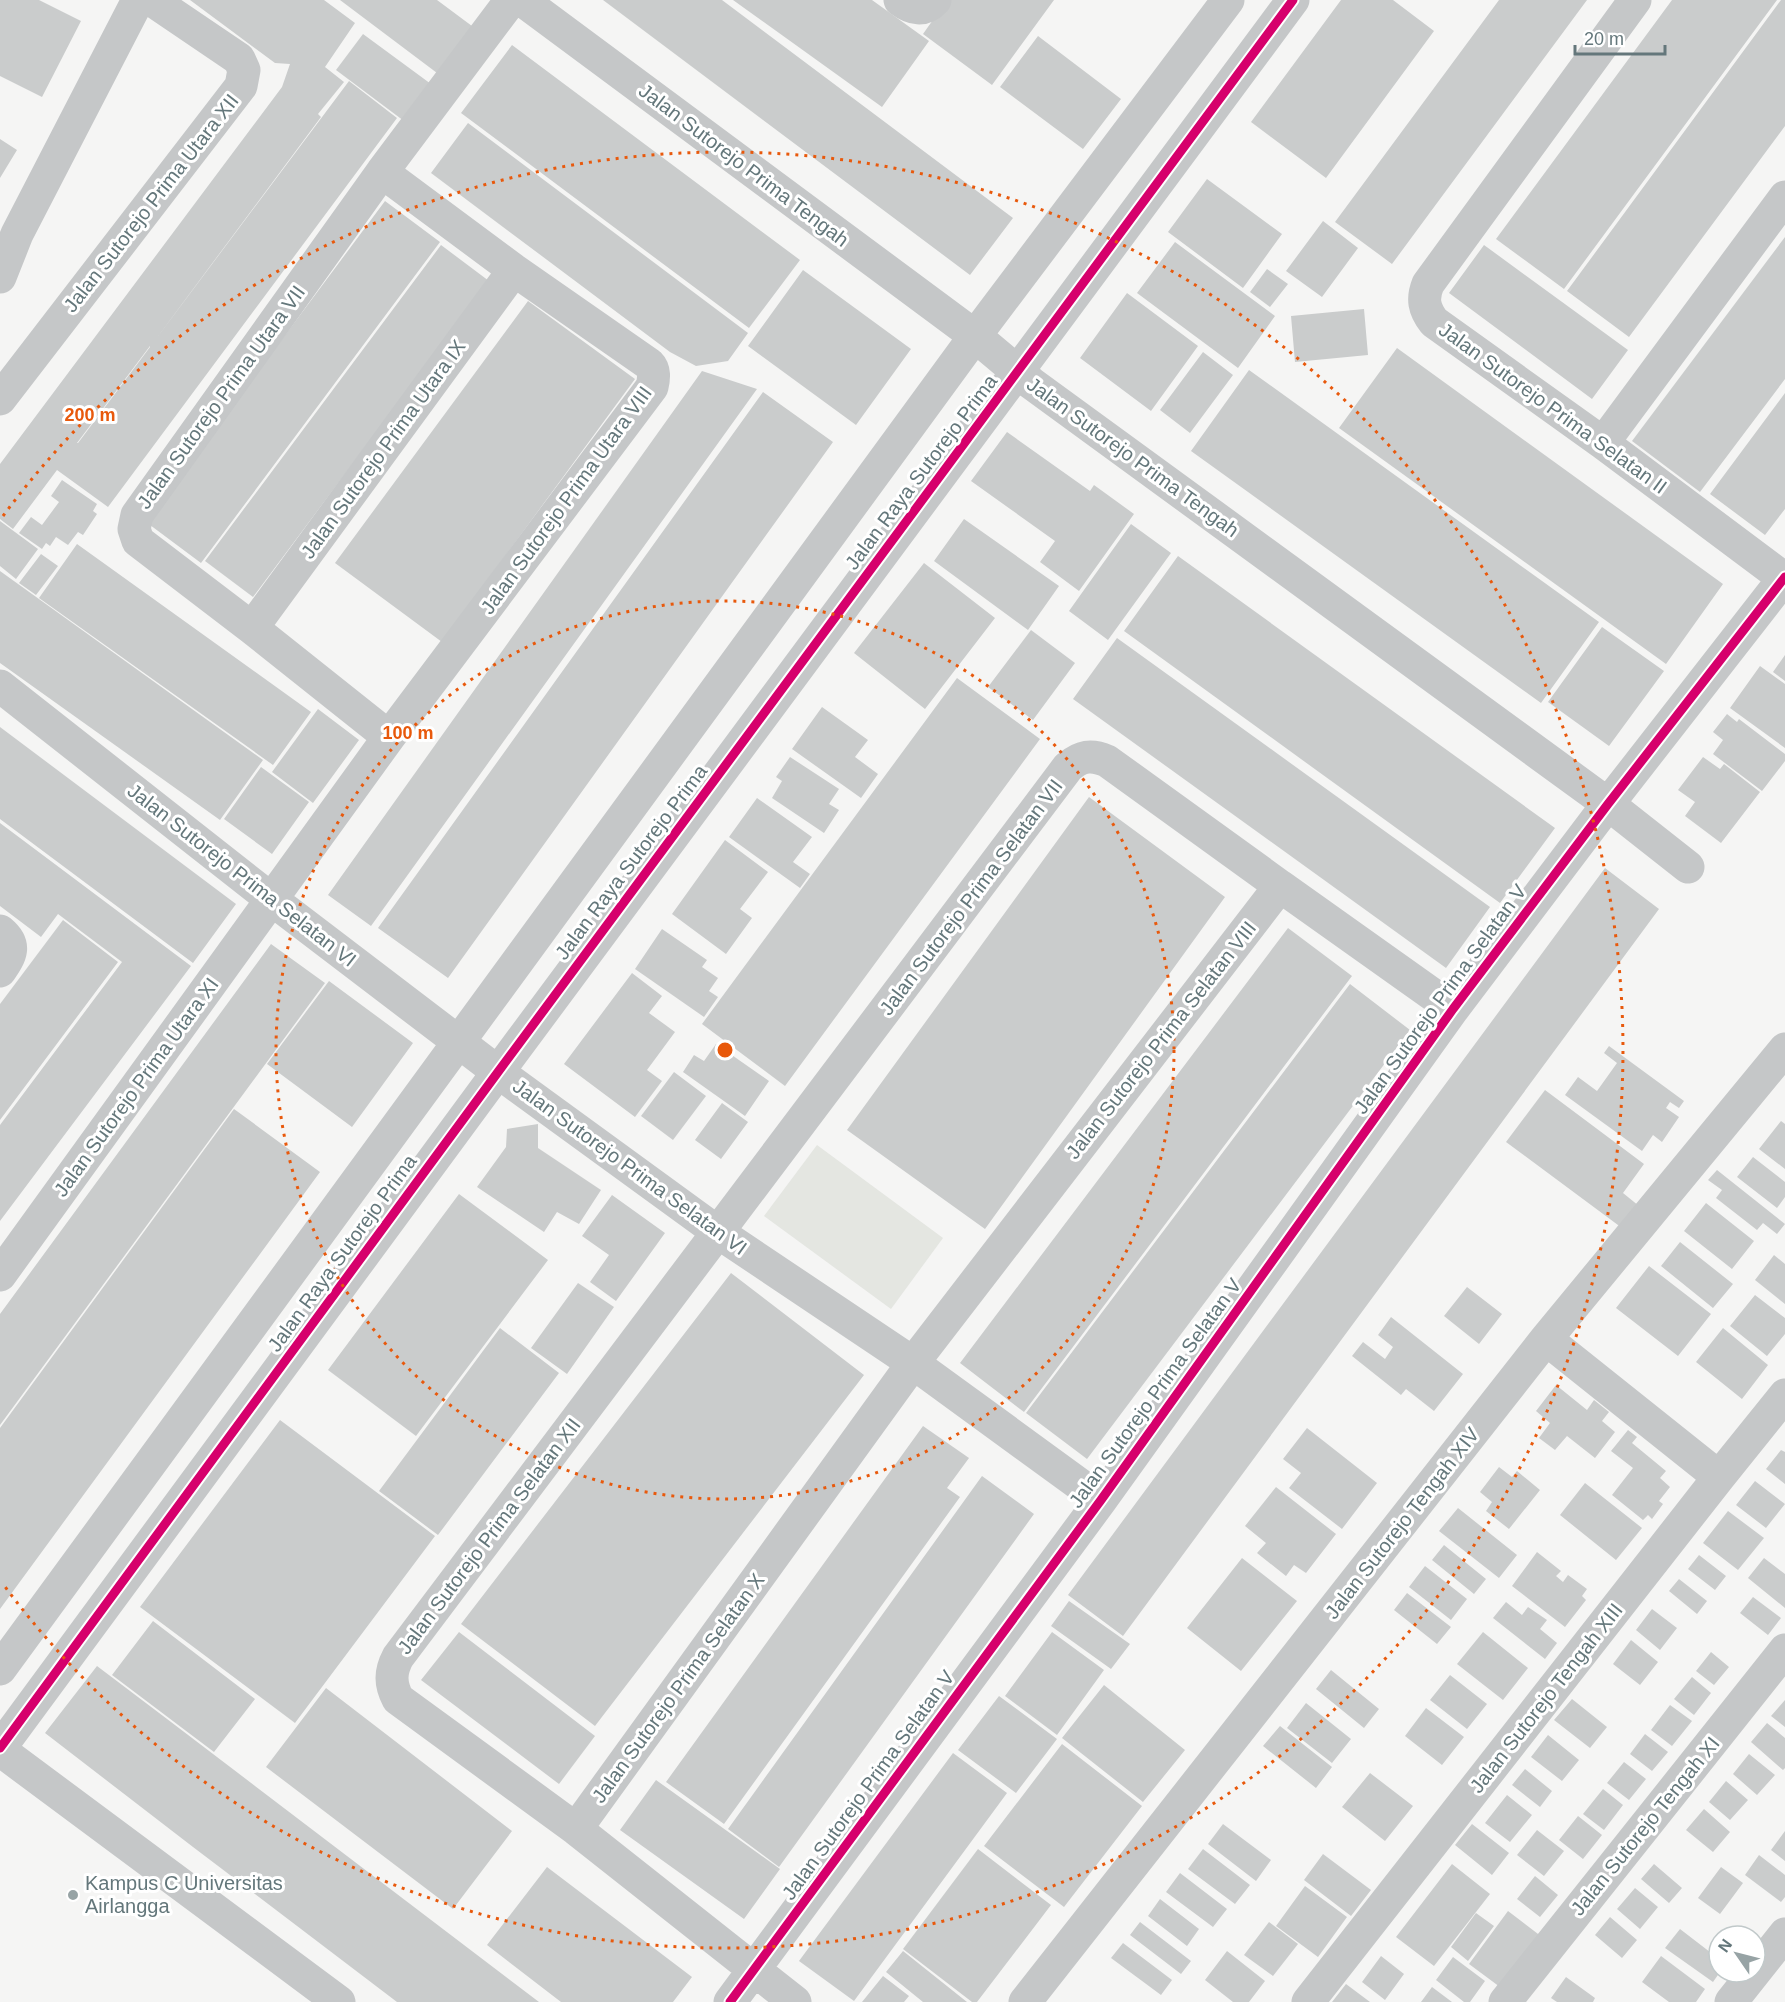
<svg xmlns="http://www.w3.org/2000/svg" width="1785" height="2002" font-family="Helvetica,sans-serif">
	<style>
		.green { fill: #e4e6e1 }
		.building { fill: #cacccc; fill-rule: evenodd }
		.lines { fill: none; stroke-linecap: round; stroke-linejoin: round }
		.street { stroke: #c5c7c8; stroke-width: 33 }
		.cycleway-casing { stroke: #fff; stroke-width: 13 }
		.cycleway { stroke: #d6006c; stroke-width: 9 }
		.ring { fill: none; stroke: #e8590c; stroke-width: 3; stroke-dasharray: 3 6 }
		.poi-dot { fill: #97a3a5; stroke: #fff; stroke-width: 2 }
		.labels { text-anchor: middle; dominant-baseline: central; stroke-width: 6; stroke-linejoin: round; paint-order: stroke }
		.street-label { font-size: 20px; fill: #64777b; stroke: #fff }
		.poi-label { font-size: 20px; fill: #64777b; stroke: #fff; text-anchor: start }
		.centre { fill: #e8590c; stroke: #fff; stroke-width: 3 }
		.ring-label { font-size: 18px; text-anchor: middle; font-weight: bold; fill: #e8590c; stroke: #fff; stroke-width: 6; stroke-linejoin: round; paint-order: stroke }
	</style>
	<rect width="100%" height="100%" fill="#f5f5f4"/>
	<path class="green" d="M817,1145L943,1238L891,1309L764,1216Z"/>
	<path class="building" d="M0,0H39L81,21L42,97L0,76Z
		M190,0H324L355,23L325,67L344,82L318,114L321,117L153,343L349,81L397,118L108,507L57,470L13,529L0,519V464L282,87L290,64L275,63ZM150,346V347L78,443H77Z
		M340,0H437L476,29L441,76Z
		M603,0H722L1013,218L970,275Z
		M733,0H872L929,41L882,107Z
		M947,0H1054L992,85L923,34Z
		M1341,0H1393L1434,31L1326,178L1251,122Z
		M1499,0H1587L1392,264L1335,222Z
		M1672,0H1777L1564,289L1496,239Z
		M1781,0H1785V126L1629,337L1567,291Z
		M363,34L431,84L404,121L336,70Z
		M1038,36L1121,99L1083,149L1000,87Z
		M512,45L800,260L749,328L461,113Z
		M468,123L748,333L728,361L696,366L670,352L431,173Z
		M0,139L17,150L0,178Z
		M1207,179L1282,234L1243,288L1168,232Z
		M385,201L440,242L201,563L146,522Z
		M1323,221L1358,248L1322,297L1286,271Z
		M1785,237V379L1700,492L1632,441Z
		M1175,242L1275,316L1238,368L1137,293Z
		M441,245L489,281L253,597L205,561Z
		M1484,245L1628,350L1592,399L1449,293Z
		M1267,269L1288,284L1270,307L1250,292Z
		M803,270L911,349L856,425L748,346Z
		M1127,293L1198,346L1151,411L1080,358Z
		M528,301L635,379L442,642L335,563Z
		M1364,309L1368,355L1295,362L1291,316Z
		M1397,348L1723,584L1666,664L1339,428Z
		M1203,352L1233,375L1190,433L1160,410Z
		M1249,370L1599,622L1541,703L1191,451Z
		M702,371L757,389L371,926L328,895Z
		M763,392L833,442L448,978L378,928Z
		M1785,393V509L1765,535L1710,494Z
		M1007,432L1090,491L1094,485L1134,514L1079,591L1040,562L1055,541L971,481Z
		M62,480L97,504L93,511L97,514L83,535L78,532L68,545L56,537L50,546L46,543L42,549L19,533L31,517L42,525L59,502L51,496Z
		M964,519L1059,586L1028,630L934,561Z
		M0,521L38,549L16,579L0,566Z
		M1131,524L1171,553L1108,640L1069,611Z
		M77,544L311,712L273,765L39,598Z
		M41,554L58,566L36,595L19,583Z
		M1178,556L1555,828L1500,903L1124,631Z
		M924,563L995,618L925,709L854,653Z
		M0,571L263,760L220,820L0,663Z
		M1602,627L1664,671L1609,746L1548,702Z
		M1031,630L1075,663L1033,720L988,687Z
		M1117,638L1490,907L1446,968L1073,699Z
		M1785,655V681L1773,672Z
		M1760,666L1785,684V748L1730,708Z
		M957,678L1040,739L785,1086L702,1024Z
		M822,707L868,740L855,757L878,774L861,798L792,749Z
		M318,709L359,740L313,803L272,772Z
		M1727,714L1737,722L1739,719L1785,754V761L1762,791L1713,754L1723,740L1713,732Z
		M0,727L236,904L193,963L0,819Z
		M790,757L839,789L829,804L839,810L824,833L772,798L782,781L776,777Z
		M1703,757L1720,769L1724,764L1760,792L1721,843L1685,816L1695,802L1678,790Z
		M261,767L309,802L272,854L224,819Z
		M1089,797L1225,897L985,1229L847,1130Z
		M757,798L812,837L793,862L810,874L800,888L729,837Z
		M0,823L191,966L0,1221V1125L122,962L58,914L41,937L0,906Z
		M725,840L768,872L740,909L752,918L726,954L672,914Z
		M1605,868L1659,909L1123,1636L1068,1595Z
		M63,920L118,962L0,1120V1004Z
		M1288,928L1352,976L1024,1412L960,1363Z
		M662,929L707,960L702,967L718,978L709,991L718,997L704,1017L635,969Z
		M271,944L325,983L0,1425V1314Z
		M632,973L662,996L649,1013L675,1032L647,1070L662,1081L635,1117L564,1064Z
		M329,981L413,1043L352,1127L267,1064Z
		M1350,984L1410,1030L1087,1459L1026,1413Z
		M716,1044L769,1081L745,1116L683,1072L694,1055L704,1061Z
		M1609,1046L1684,1101L1679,1108L1670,1102L1666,1108L1679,1117L1662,1142L1653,1135L1642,1151L1565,1095L1578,1077L1597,1091L1617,1063L1604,1053Z
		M674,1072L706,1096L673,1140L641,1116Z
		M1545,1090L1644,1164L1623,1193L1639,1206L1622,1228L1506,1142Z
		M722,1103L748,1122L721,1159L695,1140Z
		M234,1109L320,1172L0,1609V1428Z
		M1781,1121L1785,1124V1169L1759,1149Z
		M538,1124V1148L601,1190L579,1224L557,1212L544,1232L477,1187L506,1147L507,1129Z
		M1753,1157L1785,1182V1197L1777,1208L1737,1177Z
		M1717,1170L1785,1224L1777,1234L1763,1223L1757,1230L1716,1198L1722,1190L1708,1180Z
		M459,1194L548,1260L416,1436L328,1370Z
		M612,1195L665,1233L616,1301L590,1282L609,1255L582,1236Z
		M1706,1203L1754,1241L1732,1269L1684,1231Z
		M1680,1242L1733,1284L1713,1308L1661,1266Z
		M1774,1255L1785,1264V1304L1755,1280Z
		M1649,1266L1711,1314L1678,1356L1616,1308Z
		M731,1273L864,1375L595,1726L461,1624Z
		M578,1283L614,1307L567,1374L531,1348Z
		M1467,1287L1502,1314L1479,1344L1444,1316Z
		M1755,1295L1785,1318V1334L1767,1356L1730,1326Z
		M1391,1317L1463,1374L1434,1411L1406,1389L1401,1395L1352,1356L1363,1342L1385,1359L1393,1347L1378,1335Z
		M500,1328L559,1373L438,1535L379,1491Z
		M1723,1328L1768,1365L1742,1399L1696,1362Z
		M1556,1385L1587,1410L1594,1400L1609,1412L1602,1421L1615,1432L1595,1458L1567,1436L1555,1450L1539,1438L1550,1423L1536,1411Z
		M280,1420L435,1536L295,1723L140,1607Z
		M923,1426L969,1458L947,1488L960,1497L724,1824L666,1782Z
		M1307,1428L1377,1483L1342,1529L1289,1488L1301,1473L1283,1459Z
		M1628,1430L1637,1437L1632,1443L1666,1471L1660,1478L1670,1487L1659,1501L1663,1504L1652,1519L1648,1515L1643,1520L1612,1495L1633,1468L1611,1451Z
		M1781,1450L1785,1452V1484L1766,1469Z
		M1499,1467L1512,1477L1517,1471L1540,1490L1509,1529L1486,1511L1492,1502L1480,1492Z
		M982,1476L1034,1514L779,1867L728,1829Z
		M1755,1481L1785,1504L1766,1528L1736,1505Z
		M1585,1483L1642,1528L1616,1560L1560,1515Z
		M1276,1487L1336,1534L1306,1573L1294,1565L1286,1576L1257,1553L1266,1543L1245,1526Z
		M1458,1508L1517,1555L1499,1578L1439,1531Z
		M1728,1511L1764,1538L1738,1570L1703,1543Z
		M1444,1545L1486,1579L1474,1594L1432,1560Z
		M1537,1552L1561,1571L1556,1576L1563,1582L1568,1575L1587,1589L1582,1596L1586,1600L1565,1627L1512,1586Z
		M1699,1555L1726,1576L1715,1590L1688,1569Z
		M1242,1558L1297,1601L1241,1671L1187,1628Z
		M1764,1558L1785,1574V1608L1748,1578Z
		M1425,1566L1467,1599L1451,1620L1409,1587Z
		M1679,1579L1707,1601L1697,1614L1669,1591Z
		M1407,1593L1451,1627L1437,1644L1394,1610Z
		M1753,1597L1781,1618L1768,1635L1740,1613Z
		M1069,1601L1130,1644L1111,1669L1051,1626Z
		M1506,1602L1522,1615L1528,1607L1547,1620L1540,1629L1557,1643L1545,1659L1493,1618Z
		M1652,1609L1677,1628L1660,1650L1636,1630Z
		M153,1621L255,1699L214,1752L112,1675Z
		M459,1632L595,1736L559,1784L421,1680Z
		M1052,1632L1104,1670L1057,1735L1005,1696Z
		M1483,1632L1528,1668L1503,1700L1457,1664Z
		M1631,1640L1658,1662L1640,1685L1613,1664Z
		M1711,1652L1729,1667L1714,1685L1696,1671Z
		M97,1666L171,1722L539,2002H397L193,1847L45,1733Z
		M1331,1670L1379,1709L1364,1728L1316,1689Z
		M1450,1675L1487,1704L1467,1729L1430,1700Z
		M1692,1677L1711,1693L1694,1715L1674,1699Z
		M1104,1685L1185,1750L1143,1802L1062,1738Z
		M326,1688L512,1831L453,1909L266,1767Z
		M999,1696L1057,1739L1016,1793L958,1750Z
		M1572,1699L1607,1727L1590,1748L1554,1720Z
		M1785,1700V1727L1771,1716Z
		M1306,1703L1351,1739L1332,1763L1287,1728Z
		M1670,1705L1692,1721L1672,1746L1651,1730Z
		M1426,1708L1464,1737L1442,1765L1405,1736Z
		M1767,1723L1785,1738V1768L1783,1770L1751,1742Z
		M1280,1726L1332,1767L1316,1788L1263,1746Z
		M1645,1734L1668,1752L1652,1771L1630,1754Z
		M1548,1735L1579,1760L1562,1781L1531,1757Z
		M1062,1744L1142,1806L1064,1907L984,1846Z
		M953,1753L1007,1793L854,2001L799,1961Z
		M1749,1754L1775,1775L1757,1795L1733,1774Z
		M1624,1762L1646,1779L1629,1800L1607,1783Z
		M1525,1769L1552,1791L1540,1807L1512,1785Z
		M1370,1773L1413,1806L1385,1841L1342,1807Z
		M656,1780L780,1869L744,1919L620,1830Z
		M1726,1781L1748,1800L1730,1820L1709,1802Z
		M1603,1789L1623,1805L1604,1830L1583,1814Z
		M1507,1795L1532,1815L1510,1842L1485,1823Z
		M1704,1809L1730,1832L1713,1852L1686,1830Z
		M1578,1816L1602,1835L1583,1859L1559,1840Z
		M1223,1824L1271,1860L1256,1881L1208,1844Z
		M1472,1824L1509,1853L1492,1875L1455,1845Z
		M1537,1830L1564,1851L1544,1876L1517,1855Z
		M1785,1831V1861L1771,1850Z
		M978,1849L1051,1905L977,2002H972L903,1949Z
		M1203,1849L1250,1885L1235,1904L1188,1869Z
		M1323,1854L1371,1890L1351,1916L1304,1880Z
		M1759,1855L1785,1875V1897L1781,1902L1745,1875Z
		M1452,1864L1490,1894L1434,1966L1396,1937Z
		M1654,1864L1682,1888L1669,1903L1641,1879Z
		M547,1867L692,1977L673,2002H561L487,1945Z
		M1721,1867L1743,1883L1720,1914L1698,1898Z
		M1180,1873L1227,1909L1213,1927L1166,1892Z
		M1535,1876L1558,1895L1540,1917L1517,1899Z
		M1305,1886L1347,1917L1318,1957L1276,1926Z
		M1635,1888L1658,1907L1640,1929L1617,1909Z
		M1160,1899L1199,1929L1187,1946L1148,1916Z
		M1508,1911L1542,1937L1504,1990L1469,1964Z
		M1476,1913L1494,1926L1468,1961L1451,1947Z
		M1610,1917L1637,1940L1622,1958L1595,1935Z
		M1140,1922L1191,1961L1181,1974L1130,1935Z
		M1269,1922L1298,1944L1273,1976L1244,1955Z
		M1680,1929L1719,1959L1720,1972L1713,1982L1665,1948Z
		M1123,1943L1172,1980L1161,1995L1111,1958Z
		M903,1951L967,2002H923L886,1972Z
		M1227,1951L1265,1981L1249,2002H1233L1205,1980Z
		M1381,1956L1404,1974L1385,2000L1362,1982Z
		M1661,1956L1705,1989L1696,2002H1669L1642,1982Z
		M1453,1957L1485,1981L1470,2002H1464L1436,1980Z
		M883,1976L909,1996L904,2002H862Z
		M1566,1977L1595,1998L1593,2002H1557L1551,1998Z
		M1346,1984L1370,2002H1332Z
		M1432,1987L1452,2002H1421Z"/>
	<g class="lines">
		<path class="street" d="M522,0L975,336L1031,383L1608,804L1688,867
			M900,0C912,9 924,12 935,0
			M1635,0L1428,284C1422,299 1424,309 1434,322L1603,443L1785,579
			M0,277L17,234L138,0
			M0,399L241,86L244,70L239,59L152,0
			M1603,443L1785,197
			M252,628L514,270
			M0,686L271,899L498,1072L719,1233L913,1363L1101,1500
			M389,737L252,628L138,541L134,529L137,515L382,172L511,0
			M0,931C17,945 11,955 0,971
			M0,1275L389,737L652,387C654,378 655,370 649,364L514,270L382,172
			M1546,1339L1719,1477
			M0,1669L975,336L1228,0
			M0,1748L498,1072L1293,0
			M0,1750L339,2002
			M576,1829L398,1699C390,1684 390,1672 398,1657L1068,767C1081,756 1091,754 1107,761L1280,886
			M730,2002L1101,1500L1453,1009L1608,804L1785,577
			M795,2002L576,1829L913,1363L1280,886L1453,1009
			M1025,2002L1546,1339L1785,1049
			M1308,2002L1719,1477L1785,1395
			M1505,2002L1785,1650
			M1731,2002L1785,1934"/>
		<defs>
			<path id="cycleway" d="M0,1748L498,1072L1293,0
				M730,2002L1101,1500L1453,1009L1608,804L1785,577"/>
		</defs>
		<use href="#cycleway" class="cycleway-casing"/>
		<use href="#cycleway" class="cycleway"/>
	</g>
	<g class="ring">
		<circle cx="725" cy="1050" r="449"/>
		<path d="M3 516A898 898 0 1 1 3 1584"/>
	</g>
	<circle class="poi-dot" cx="73" cy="1895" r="6"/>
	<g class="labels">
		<g class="street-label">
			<text transform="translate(744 165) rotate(37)">Jalan Sutorejo Prima Tengah</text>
			<text transform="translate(151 203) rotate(-52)">Jalan Sutorejo Prima Utara XII</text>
			<text transform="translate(221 397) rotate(-54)">Jalan Sutorejo Prima Utara VII</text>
			<text transform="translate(1553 408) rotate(36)">Jalan Sutorejo Prima Selatan II</text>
			<text transform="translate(383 449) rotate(-54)">Jalan Sutorejo Prima Utara IX</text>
			<text transform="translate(1133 457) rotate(36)">Jalan Sutorejo Prima Tengah</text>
			<text transform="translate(921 472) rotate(-53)">Jalan Raya Sutorejo Prima</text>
			<text transform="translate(566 500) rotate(-54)">Jalan Sutorejo Prima Utara VIII</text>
			<text transform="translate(631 862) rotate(-53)">Jalan Raya Sutorejo Prima</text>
			<text transform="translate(242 875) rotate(38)">Jalan Sutorejo Prima Selatan VI</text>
			<text transform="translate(971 897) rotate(-53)">Jalan Sutorejo Prima Selatan VII</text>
			<text transform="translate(1440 999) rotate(-54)">Jalan Sutorejo Prima Selatan V</text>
			<text transform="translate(1161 1040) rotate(-52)">Jalan Sutorejo Prima Selatan VIII</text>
			<text transform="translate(136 1087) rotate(-54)">Jalan Sutorejo Prima Utara XI</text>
			<text transform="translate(630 1167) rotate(36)">Jalan Sutorejo Prima Selatan VI</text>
			<text transform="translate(342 1253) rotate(-54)">Jalan Raya Sutorejo Prima</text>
			<text transform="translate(1155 1393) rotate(-54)">Jalan Sutorejo Prima Selatan V</text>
			<text transform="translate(1402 1523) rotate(-52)">Jalan Sutorejo Tengah XIV</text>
			<text transform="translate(489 1536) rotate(-53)">Jalan Sutorejo Prima Selatan XII</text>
			<text transform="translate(678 1688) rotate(-54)">Jalan Sutorejo Prima Selatan X</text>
			<text transform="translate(1546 1698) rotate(-52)">Jalan Sutorejo Tengah XIII</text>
			<text transform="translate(868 1785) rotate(-54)">Jalan Sutorejo Prima Selatan V</text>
			<text transform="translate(1645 1826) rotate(-51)">Jalan Sutorejo Tengah XI</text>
		</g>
		<g class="poi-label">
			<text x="85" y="1883">Kampus C Universitas<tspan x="85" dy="23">Airlangga</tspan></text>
		</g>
	</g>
	<circle cx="725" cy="1050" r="9" class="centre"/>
	<g class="ring-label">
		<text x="90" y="421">200 m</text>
		<text x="408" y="739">100 m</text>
	</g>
	<g transform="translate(1737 1954) rotate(305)"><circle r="28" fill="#ffffff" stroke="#c1c9ca" stroke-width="1.5"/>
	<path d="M0-4.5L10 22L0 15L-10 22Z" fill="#97a3a5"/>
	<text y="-9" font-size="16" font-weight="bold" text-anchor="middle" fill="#64777b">N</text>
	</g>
	<path d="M1575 45v9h90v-9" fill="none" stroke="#64777b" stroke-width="3"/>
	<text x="1584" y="45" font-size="18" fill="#64777b" stroke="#ffffff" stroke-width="4.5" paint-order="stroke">20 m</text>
</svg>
